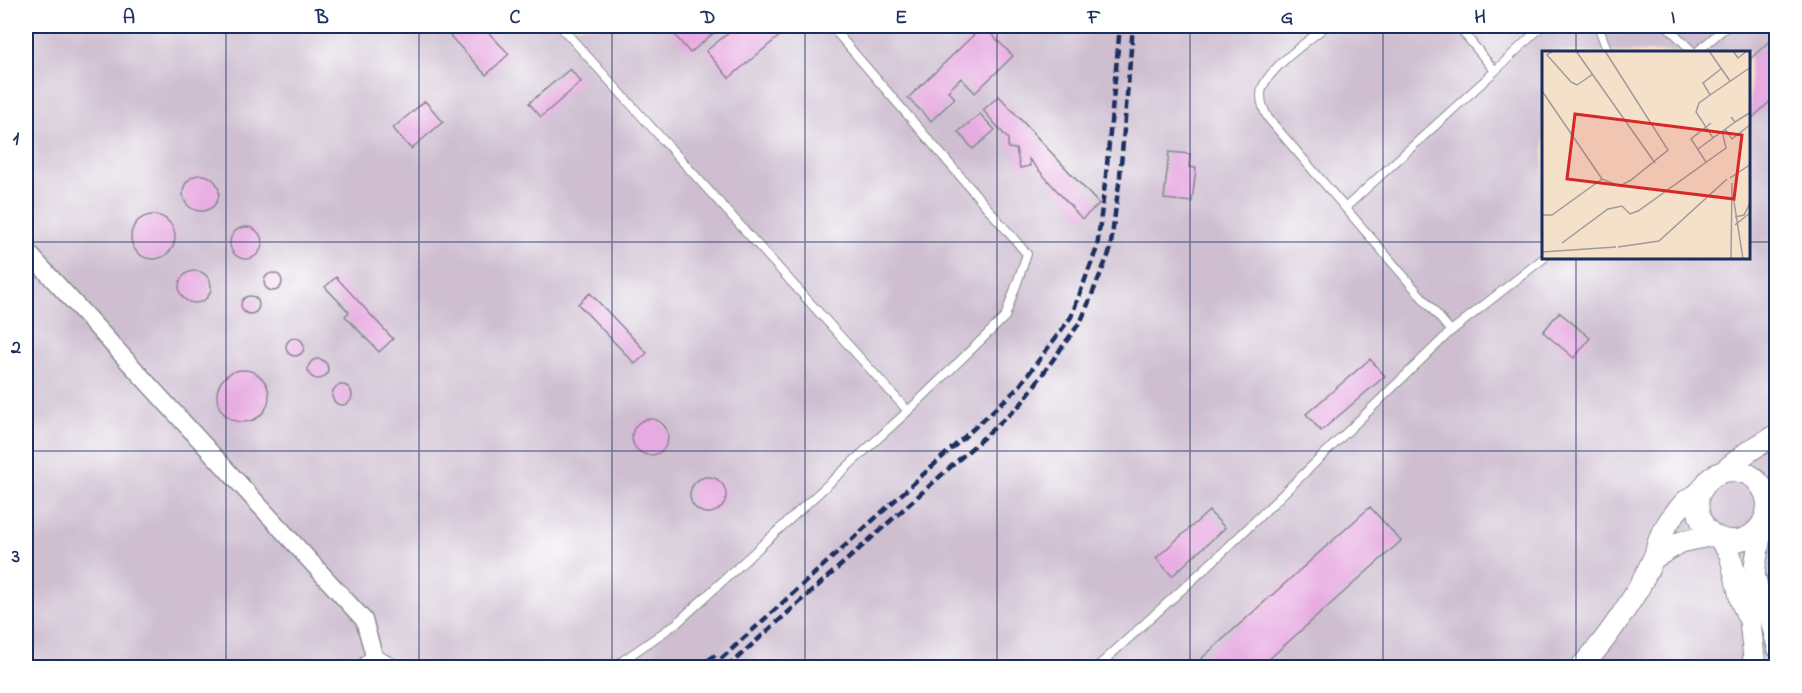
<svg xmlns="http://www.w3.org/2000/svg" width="1802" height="693" font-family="'Indie Flower',sans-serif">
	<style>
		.industrial { fill: #cebed0; fill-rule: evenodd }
		.building { fill: #e7aae1 }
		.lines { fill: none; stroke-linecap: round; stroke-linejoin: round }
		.service-casing { stroke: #888894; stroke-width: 10 }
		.minor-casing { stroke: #888894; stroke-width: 19 }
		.tertiary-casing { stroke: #888894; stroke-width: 23 }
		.service { stroke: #fff; stroke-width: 8 }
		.minor { stroke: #fff; stroke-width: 16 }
		.tertiary { stroke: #fff; stroke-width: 21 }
		.rail { stroke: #1b2f5e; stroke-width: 4.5; stroke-dasharray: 9 4.5; stroke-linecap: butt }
		.grid { fill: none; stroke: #1b2f5e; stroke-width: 1.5; stroke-opacity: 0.55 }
		.inset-road { fill: none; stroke: #9e9a9e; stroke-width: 1.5 }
		.view { fill: #d62828; fill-opacity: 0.15; stroke: #d62828; stroke-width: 3 }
		.inset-edge { fill: none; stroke: #1b2f5e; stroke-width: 3 }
		.neatline { fill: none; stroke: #1b2f5e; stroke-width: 2 }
		.grid-label { font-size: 20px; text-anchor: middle; font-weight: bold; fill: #1b2f5e }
	</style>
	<rect width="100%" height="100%" fill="#fff"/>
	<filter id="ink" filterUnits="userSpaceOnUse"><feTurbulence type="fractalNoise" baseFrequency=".0167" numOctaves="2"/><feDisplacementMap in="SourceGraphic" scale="12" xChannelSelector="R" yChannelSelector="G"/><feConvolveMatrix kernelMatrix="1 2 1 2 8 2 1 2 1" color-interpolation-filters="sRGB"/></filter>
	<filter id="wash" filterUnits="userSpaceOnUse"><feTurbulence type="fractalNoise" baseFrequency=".008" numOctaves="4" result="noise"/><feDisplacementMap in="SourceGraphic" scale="24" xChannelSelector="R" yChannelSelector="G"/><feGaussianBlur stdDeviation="1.35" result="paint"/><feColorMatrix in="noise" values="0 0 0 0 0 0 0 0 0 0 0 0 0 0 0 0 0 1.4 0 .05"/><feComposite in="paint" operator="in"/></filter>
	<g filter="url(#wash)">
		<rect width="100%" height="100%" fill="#f5e1c9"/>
		<path class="industrial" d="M26,26H1776V650L1767,668L26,667ZM1544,52H1750V258H1544Z"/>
		<g id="blocks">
			<path class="building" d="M441,26H482L509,54L486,75Z
				M670,26H722L690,53L668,27Z
				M737,26H775L782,34L729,78L706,51Z
				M983,26L1013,56L975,93L961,78L948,91L955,98L931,121L908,98Z
				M1776,35V96L1750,120V59Z
				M570,69L581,82L541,117L529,103Z
				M999,96L1099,204L1082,219L1029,159L1030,166L1020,168L1016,149L1008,148V139L983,110Z
				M425,101L443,122L411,149L393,128Z
				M980,114L995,130L973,149L958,132Z
				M1169,152L1190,154L1189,167L1196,168L1192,202L1164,199Z
				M183 193a18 18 0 1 1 36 0a18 18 0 1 1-36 0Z
				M131 237a22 22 0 1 1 44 0a22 22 0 1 1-44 0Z
				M230 243a16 16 0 1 1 32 0a16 16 0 1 1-32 0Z
				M179 287a16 16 0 1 1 32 0a16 16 0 1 1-32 0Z
				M264 282a9 9 0 1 1 18 0a9 9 0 1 1-18 0Z
				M336,277L393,339L379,352L345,316L349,312L325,287Z
				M590,293L647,353L635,364L578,304Z
				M241 305a9 9 0 1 1 18 0a9 9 0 1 1-18 0Z
				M1559,312L1590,338L1574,358L1543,332Z
				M286 347a9 9 0 1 1 18 0a9 9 0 1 1-18 0Z
				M1370,359L1385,376L1321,431L1306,414Z
				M308 369a10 10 0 1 1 20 0a10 10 0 1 1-20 0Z
				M217 396a26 26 0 1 1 52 0a26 26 0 1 1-52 0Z
				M332 395a10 10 0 1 1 20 0a10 10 0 1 1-20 0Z
				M632 437a18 18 0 1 1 36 0a18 18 0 1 1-36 0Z
				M690 495a18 18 0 1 1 36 0a18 18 0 1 1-36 0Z
				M1370,507L1401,541L1259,668H1191Z
				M1209,511L1225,528L1172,576L1156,558Z"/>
		</g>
	</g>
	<g filter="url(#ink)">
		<use href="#blocks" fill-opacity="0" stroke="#888894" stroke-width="1.5"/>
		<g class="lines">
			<defs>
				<path id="service" d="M560,26L908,411
					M1326,26C1307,42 1274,64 1263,86C1258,97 1263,109 1268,118L1451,331
					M1458,26L1495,71L1542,26
					M1598,26L1608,52
					M1667,26L1693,52
					M1697,52L1727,26
					M1346,207L1495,71
					M357,668L373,652L402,668
					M612,668L677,623L908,411L1005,317L1027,254L831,26
					M1096,668L1222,553L1451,331L1544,258"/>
				<path id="minor" d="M26,250L364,620L373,652
					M1757,576L1776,649"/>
				<path id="tertiary" d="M1724,471L1749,451L1776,435
					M1719,538L1730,554L1741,601L1747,615
					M1654,558L1681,542L1713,535
					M1580,668C1601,646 1619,620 1635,594C1642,583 1648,570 1654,557C1657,549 1658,539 1663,531C1668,522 1677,510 1685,502C1689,498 1696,496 1700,492C1704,487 1706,482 1711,478C1724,467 1746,469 1757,481C1764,488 1769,500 1767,510C1759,557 1688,549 1699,492
					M1755,668L1750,621L1755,566L1762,525"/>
			</defs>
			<use href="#service" class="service-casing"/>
			<use href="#minor" class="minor-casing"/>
			<use href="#tertiary" class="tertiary-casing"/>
			<use href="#service" class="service"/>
			<use href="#minor" class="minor"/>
			<use href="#tertiary" class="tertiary"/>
			<path class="rail" d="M697,668L717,654
				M711,668L1018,388L1071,317L1097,248L1106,175L1120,26
				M726,668L1021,404L1081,321L1110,251L1120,176L1133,26"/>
		</g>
	</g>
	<path class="grid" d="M226,26V668M419,26V668M612,26V668M805,26V668M997,26V668M1190,26V668M1383,26V668M1576,26V52M26,242H1544M1750,242H1776M1576,258V668M26,451H1776"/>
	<g transform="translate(1542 51)">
		<rect width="208" height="208" fill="#f5e1c9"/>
		<path class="inset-road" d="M11,0L5,4L29,31L35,34L51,23M34,0L113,112M167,0L188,30M191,0L196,7L205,0M179,18L161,32L168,44L209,16M0,40L60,128M168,44L157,52L154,61L171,87L193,71L189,66M193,71L209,61M183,78L190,88L209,73M156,98L171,87M164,111L149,88L169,72M188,127L209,113M191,144L201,208M0,164H10L60,128L78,135L89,129L126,99L63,0M193,166L202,164L209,150M193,174L209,161M20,192L66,158L80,155L88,163L96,160L184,97L180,80M76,196L117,190L185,128M0,201L74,196M189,208L190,132"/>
		<path class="view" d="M33,63L200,84L192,148L25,128Z"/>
		<rect width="208" height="208" class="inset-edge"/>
	</g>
	<rect width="1802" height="693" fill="none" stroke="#fff" stroke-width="66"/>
	<rect x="33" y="33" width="1736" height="627" class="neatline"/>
	<g class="grid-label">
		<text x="129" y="23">A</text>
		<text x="322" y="23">B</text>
		<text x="515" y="23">C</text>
		<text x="708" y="23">D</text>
		<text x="901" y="23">E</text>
		<text x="1094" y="23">F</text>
		<text x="1287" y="23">G</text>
		<text x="1480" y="23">H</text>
		<text x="1673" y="23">I</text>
		<text x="16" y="144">1</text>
		<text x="16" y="353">2</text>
		<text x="16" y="562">3</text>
	</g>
</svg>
